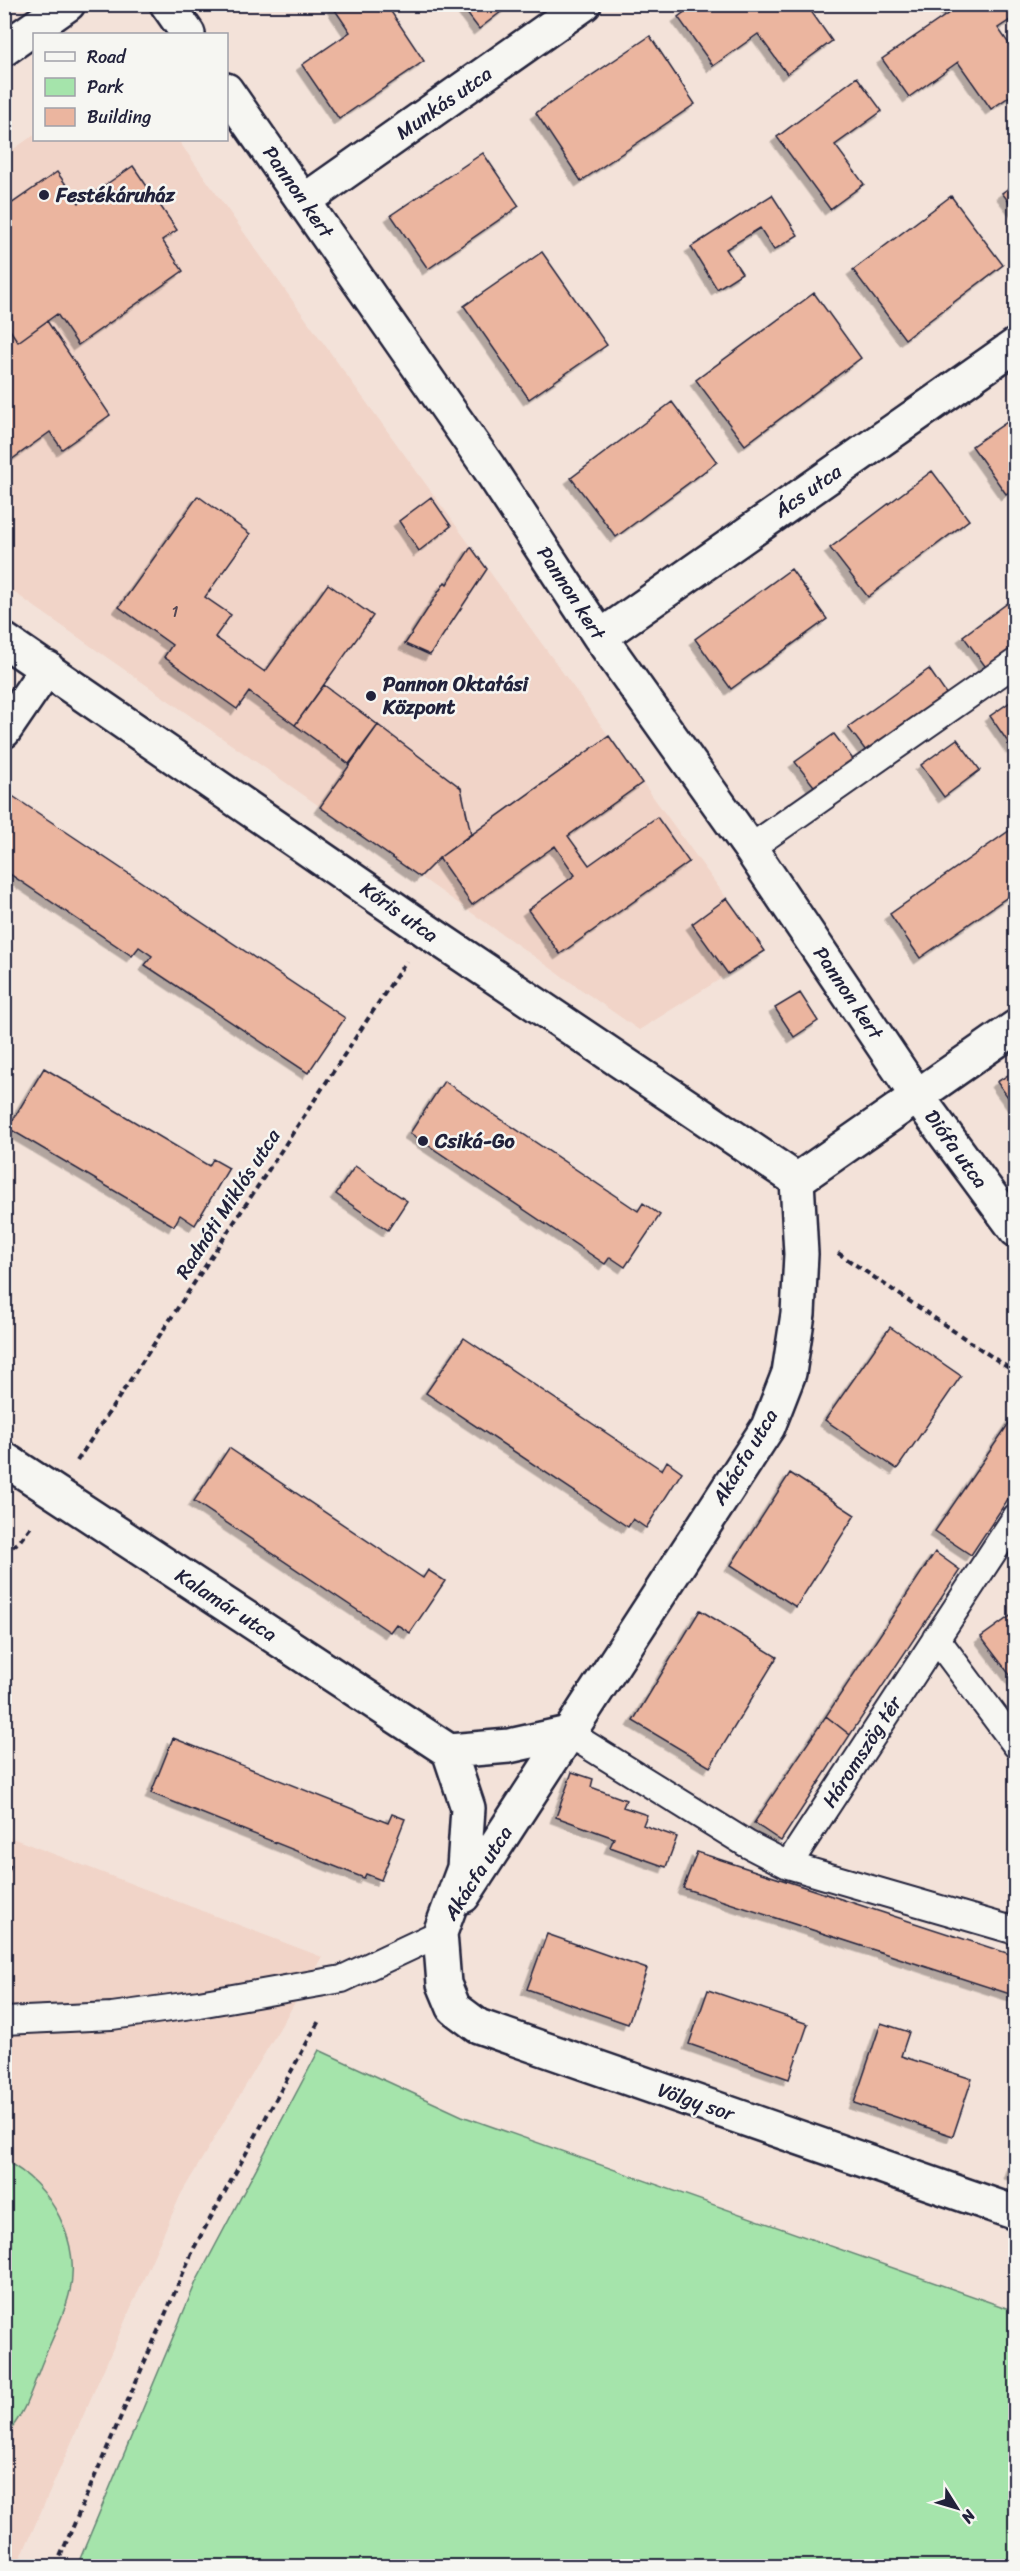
<svg xmlns="http://www.w3.org/2000/svg" width="1020" height="2571" font-family="Sriracha,sans-serif">
	<style>
		.built { fill: #f1d4c8 }
		.green { fill: #a5e4ab; stroke: #648373; stroke-width: 1.5 }
		.building { fill: #ebb59f; stroke: #22223b; stroke-width: 1.5; filter: url(#shadow) }
		.lines { fill: none; stroke-linecap: round; stroke-linejoin: round }
		.lane-casing { stroke: #22223b; stroke-width: 30 }
		.street-casing { stroke: #22223b; stroke-width: 38 }
		.path { stroke: #22223b; stroke-width: 4; stroke-dasharray: 6 4.5; stroke-linecap: butt }
		.lane { stroke: #f6f6f2; stroke-width: 26 }
		.street { stroke: #f6f6f2; stroke-width: 33 }
		.poi-dot { fill: #22223b; stroke: #f6f6f2; stroke-width: 2 }
		.labels { text-anchor: middle; dominant-baseline: central; stroke-width: 5; stroke-linejoin: round; paint-order: stroke }
		.number-label { font-size: 16px; fill: #544754 }
		.street-label { font-size: 20px; fill: #22223b; stroke: #f6f6f2 }
		.poi-label { font-size: 20px; font-weight: bold; fill: #22223b; stroke: #f6f6f2; text-anchor: start }
	</style>
	<defs>
		<filter id="shadow"><feDropShadow dx="-5.5" dy="5.5" stdDeviation="0" flood-color="#0004"/></filter>
	</defs>
	<rect width="100%" height="100%" fill="#f3e2d9"/>
	<filter id="ink" filterUnits="userSpaceOnUse"><feTurbulence type="fractalNoise" baseFrequency=".0167" numOctaves="2"/><feDisplacementMap in="SourceGraphic" scale="12" xChannelSelector="R" yChannelSelector="G"/><feConvolveMatrix kernelMatrix="1 2 1 2 8 2 1 2 1" color-interpolation-filters="sRGB"/></filter>
	<g filter="url(#ink)">
		<path class="built" d="M34,135V140H178L295,304L765,951L639,1030L5,586V155Z
			M4,1835L322,1957L181,2194L17,2566H4Z"/>
		<path class="green" d="M319,2050L462,2116L1015,2311V2566H77L196,2282Z
			M5,2161C51,2183 83,2244 69,2295C63,2318 51,2341 42,2363C32,2388 25,2416 5,2435Z"/>
		<path class="building" d="M336,4H386L424,61L339,119L302,65L350,32L333,7Z
			M460,4H511L479,29Z
			M695,4H806L832,41L787,74L758,34L713,66L678,17Z
			M943,4H1010L1016,13V16L998,28L1016,54V92L991,109L958,62L909,97L882,59L949,13Z
			M650,36L695,104L581,181L536,113Z
			M857,77L882,111L835,145L864,184L830,209L777,137Z
			M483,153L519,206L428,269L391,215Z
			M133,166L177,230L162,240L183,271L78,345L57,314L18,342L4,321V209L57,172L79,203Z
			M1016,183V211L1002,193Z
			M772,195L798,235L774,250L760,228L726,249L742,273L717,289L691,247Z
			M951,196L1003,265L905,339L853,270Z
			M542,252L607,345L529,399L464,306Z
			M814,293L861,358L745,445L696,380Z
			M4,321L18,342L47,321L110,415L62,449L50,432L4,465Z
			M672,402L717,462L616,537L571,478Z
			M1016,416V487L1006,494L972,446Z
			M932,471L969,520L868,597L830,548Z
			M198,496L250,534L205,597L231,615L215,637L265,672L328,584L373,616L295,725L249,692L237,709L164,657L172,645L119,607Z
			M431,497L451,526L419,551L399,521Z
			M471,547L487,569L430,655L405,644L445,582L447,584Z
			M791,569L827,619L731,689L695,639Z
			M1016,597V650L988,670L963,636Z
			M929,669L949,698L869,755L848,727Z
			M324,685L378,725L349,764L295,725Z
			M1016,698V746L1012,748L990,716Z
			M378,725L461,788L471,834L439,858L420,877L320,807Z
			M834,734L855,762L817,790L795,762Z
			M609,736L642,783L568,836L589,865L657,817L689,862L560,954L528,910L575,875L555,846L472,905L439,858Z
			M957,739L980,770L944,797L921,765Z
			M11,795L345,1018L308,1073L145,965L152,956L139,947L132,956L4,870V804Z
			M1016,826V891L920,958L890,914Z
			M727,898L765,951L728,974L692,924Z
			M800,993L818,1021L794,1037L775,1008Z
			M44,1068L209,1166L213,1159L229,1168L195,1225L180,1215L174,1226L8,1128Z
			M1016,1070V1108L997,1082Z
			M444,1081L638,1211L643,1203L660,1215L625,1267L610,1257L605,1264L410,1133Z
			M355,1166L407,1201L388,1230L336,1194Z
			M890,1327L961,1376L897,1469L825,1420Z
			M464,1338L662,1470L667,1461L682,1472L646,1528L633,1519L628,1527L426,1393Z
			M1016,1413V1487L971,1555L935,1531Z
			M229,1448L423,1578L428,1570L445,1581L410,1633L396,1624L390,1632L194,1501Z
			M790,1473L855,1515L796,1607L731,1565Z
			M935,1552L960,1570L850,1735L826,1716Z
			M700,1610L777,1657L710,1767L633,1721Z
			M1016,1612V1683L981,1637Z
			M826,1716L850,1735L781,1841L754,1823Z
			M173,1738L388,1823L392,1814L405,1819L381,1880L366,1874L364,1878L151,1793Z
			M572,1772L593,1779L591,1787L626,1800L623,1807L647,1815L643,1825L677,1837L666,1867L610,1847L614,1838L556,1817Z
			M697,1852L1016,1956V1996L683,1888Z
			M4,1864L11,1866L4,1883Z
			M547,1934L647,1969L628,2024L527,1989Z
			M708,1990L808,2024L789,2079L689,2044Z
			M881,2023L909,2032L901,2056L972,2079L953,2136L854,2103Z
			M1016,2154V2175L1009,2173Z"/>
		<g class="lines">
			<defs>
				<path id="lane" d="M750,848L1016,662
					M936,1638L1016,1745
					M568,1733L747,1844L788,1865L1016,1931
					M788,1865L1016,1517
					M4,2021L112,2016L199,2004L342,1979L440,1933"/>
				<path id="street" d="M167,4L188,34
					M4,49L68,4
					M226,90L489,468L600,637L750,848L917,1096L1016,1230
					M304,201L584,4
					M600,637L1016,345
					M4,640L427,931L797,1180
					M4,731L47,668
					M797,1180L1016,1027
					M4,1459L449,1751
					M449,1751L468,1808L464,1868L440,1933L444,1984L454,2008L478,2026L1016,2213
					M449,1751L509,1746L568,1733
					M463,1896L768,1427L789,1373L798,1314L801,1254L797,1180"/>
			</defs>
			<use href="#lane" class="lane-casing"/>
			<use href="#street" class="street-casing"/>
			<path class="path" d="M838,1253L1016,1373
				M77,1461L406,961
				M4,1553L19,1542L33,1524
				M56,2566L194,2248L320,2019"/>
			<use href="#lane" class="lane"/>
			<use href="#street" class="street"/>
		</g>
	</g>
	<g class="poi-dot">
		<circle cx="44" cy="195" r="6"/>
		<circle cx="371" cy="696" r="6"/>
		<circle cx="423" cy="1141" r="6"/>
	</g>
	<g class="labels">
		<g class="number-label">
			<text x="175" y="611">1</text>
		</g>
		<g class="street-label">
			<text transform="translate(444 103) rotate(-35)">Munkás utca</text>
			<text transform="translate(298 192) rotate(55)">Pannon kert</text>
			<text transform="translate(808 491) rotate(-35)">Ács utca</text>
			<text transform="translate(571 593) rotate(57)">Pannon kert</text>
			<text transform="translate(399 912) rotate(35)">Kőris utca</text>
			<text transform="translate(848 993) rotate(56)">Pannon kert</text>
			<text transform="translate(956 1149) rotate(54)">Diófa utca</text>
			<text transform="translate(228 1204) rotate(-57)">Radnóti Miklós utca</text>
			<text transform="translate(745 1457) rotate(-59)">Akácfa utca</text>
			<text transform="translate(226 1605) rotate(33)">Kalamár utca</text>
			<text transform="translate(862 1752) rotate(-57)">Háromszög tér</text>
			<text transform="translate(478 1873) rotate(-57)">Akácfa utca</text>
			<text transform="translate(696 2102) rotate(19)">Völgy sor</text>
		</g>
		<g class="poi-label">
			<text x="56" y="195">Festékáruház</text>
			<text x="383" y="684">Pannon Oktatási<tspan x="383" dy="23">Központ</tspan></text>
			<text x="435" y="1141">Csiká-Go</text>
		</g>
	</g>
	<rect width="1020" height="2571" fill="none" stroke="#f6f6f2" stroke-width="24"/>
	<rect x="12" y="12" width="996" height="2547" fill="none" stroke="#22223b" stroke-width="2" filter="url(#ink)"/>
	<rect x="33" y="33" width="195" height="108" fill="#f6f6f2" stroke="#a1a1a9" stroke-width="1.5"/>
	<rect x="45" y="52" width="30" height="9" fill="#f6f6f2" stroke="#a1a1a9" stroke-width="1.5"/>
	<text x="87" y="63" font-size="18" fill="#22223b">Road</text>
	<rect x="45" y="78" width="30" height="18" fill="#a5e4ab" stroke="#a1a1a9" stroke-width="1.5"/>
	<text x="87" y="93" font-size="18" fill="#22223b">Park</text>
	<rect x="45" y="108" width="30" height="18" fill="#ebb59f" stroke="#a1a1a9" stroke-width="1.5"/>
	<text x="87" y="123" font-size="18" fill="#22223b">Building</text>
	<g transform="translate(957 2508) rotate(127)" stroke="#f6f6f2" stroke-width="4.5" paint-order="stroke">
	<path d="M0-4.5L10 22L0 15L-10 22Z" fill="#22223b"/>
	<text y="-9" font-size="16" font-weight="bold" text-anchor="middle" fill="#22223b">N</text>
	</g>
</svg>
